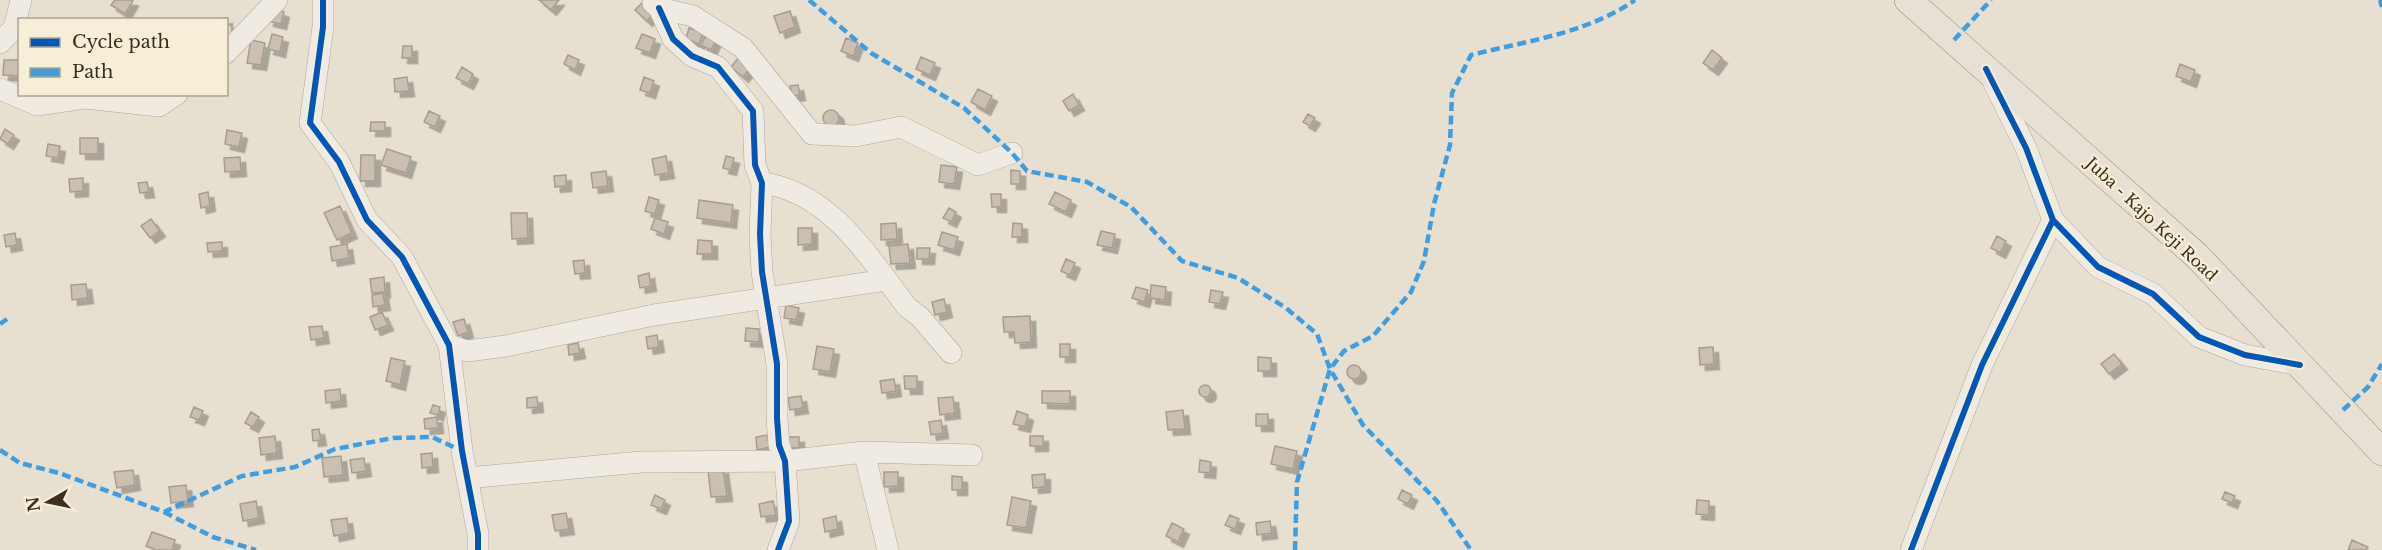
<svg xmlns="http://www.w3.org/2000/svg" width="2382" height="550" font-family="'Libre Baskerville',serif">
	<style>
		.building { fill: #cbbfb2; stroke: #a89c90; stroke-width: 1.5; filter: url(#shadow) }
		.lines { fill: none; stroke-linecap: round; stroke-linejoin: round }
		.minor-casing { stroke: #ada599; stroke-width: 22 }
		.major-casing { stroke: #928b80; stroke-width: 28 }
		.minor { stroke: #efebe3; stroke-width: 21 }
		.major { stroke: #e6e1d4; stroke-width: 27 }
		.quiet { stroke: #3f9de0; stroke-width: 4.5; stroke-dasharray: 9 4.5; stroke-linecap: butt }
		.cycleway-casing { stroke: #f7eed8; stroke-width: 10 }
		.cycleway { stroke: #0057b8; stroke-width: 6 }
		.labels { text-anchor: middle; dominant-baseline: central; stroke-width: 4.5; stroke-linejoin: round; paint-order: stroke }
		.street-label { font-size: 16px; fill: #3d2e20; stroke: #f7eed8 }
	</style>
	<defs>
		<filter id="shadow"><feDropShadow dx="5.5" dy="5.5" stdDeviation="0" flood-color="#0004"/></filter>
	</defs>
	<rect width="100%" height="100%" fill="#e7e0d1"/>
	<path class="building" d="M115,0H132L133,1L125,14L111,5Z
		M539,0H559L551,10Z
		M644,1L655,12L647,21L635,10Z
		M271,8L284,12L281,24L268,21Z
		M790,11L795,27L780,33L774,16Z
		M227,18L228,47H226V20L213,19Z
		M689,28L703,32L699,44L686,39Z
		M707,33L717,38L711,50L701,45Z
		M272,34L283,37L280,52L268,49Z
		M642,34L655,39L650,53L636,48Z
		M846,38L858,43L853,56L841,51Z
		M251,40L265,43L261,65L247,63Z
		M403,46H412V58H402Z
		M1712,50L1722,58L1713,70L1703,63Z
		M568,55L579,60L575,70L564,64Z
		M740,56L752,66L743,77L731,67Z
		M921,57L935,63L930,75L916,69Z
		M4,60H20V76L3,75Z
		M2180,64L2195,70L2191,82L2176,76Z
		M462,67L473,74L468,84L456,78Z
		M407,77L409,91L395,92L394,79Z
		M644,77L654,81L650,93L640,90Z
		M798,85L800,95L792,96L790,86Z
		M978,89L992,96L985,110L971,102Z
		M1073,94L1079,105L1069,111L1063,101Z
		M823 118a8 8 0 1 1 16 0a8 8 0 1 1-16 0Z
		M429,111L440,116L435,127L424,122Z
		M1308,114L1315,118L1310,126L1303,122Z
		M371,122H385V131H370Z
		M5,129L14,135L8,144L0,139Z
		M227,130L242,133L239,147L225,144Z
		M80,138H98V154H80Z
		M48,144L60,146L58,158L46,156Z
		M387,149L411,157L406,173L381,165Z
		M361,155H375V181H360Z
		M666,156L669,173L655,175L652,159Z
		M726,156L734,158L731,170L723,168Z
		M240,157L241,171L225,172L224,158Z
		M941,165L957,167L954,184L939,182Z
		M1011,170L1020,171V184H1011Z
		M606,171L608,186L593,188L591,173Z
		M566,175V186L555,187L554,176Z
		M83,178V191L70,192L69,179Z
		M147,182L149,192L140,193L138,183Z
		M208,192L210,206L201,208L199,194Z
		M1055,192L1071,200L1066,212L1049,204Z
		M991,194H1001V207H992Z
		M649,197L659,200L655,214L645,211Z
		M699,200L733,205L731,223L697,218Z
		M340,206L352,233L337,240L324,213Z
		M949,208L956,212L951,222L943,218Z
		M511,213H527L528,238L512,239Z
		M655,218L668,222L664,234L651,229Z
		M151,219L160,231L150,238L141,226Z
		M896,223L897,239L881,240V224Z
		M1013,223L1022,224V237H1012Z
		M798,228H812V244L798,245Z
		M1101,231L1115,234L1112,248L1097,245Z
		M942,232L958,237L954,250L938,245Z
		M15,233L17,245L6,247L4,235Z
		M1997,236L2006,241L2000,253L1991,248Z
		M698,240L712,241V254H697Z
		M222,242V251L208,252L207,243Z
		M347,244L349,258L332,261L330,247Z
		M908,244L910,263L891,264L889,246Z
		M917,248H930L929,259H917Z
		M1066,259L1075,263L1070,275L1061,271Z
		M584,260L585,273L575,274L573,261Z
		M649,273L651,286L640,288L638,276Z
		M384,277L385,292L372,293L370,279Z
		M86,284L88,298L72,300L71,285Z
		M1151,285L1166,287L1165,300L1150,298Z
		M1136,287L1148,290L1144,302L1132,298Z
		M1211,290L1223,292L1220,304L1209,302Z
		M383,293L385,305L373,307L372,295Z
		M944,299L947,312L935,315L932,302Z
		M786,305L799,308L796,320L784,318Z
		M382,312L388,325L375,330L370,317Z
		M1030,316L1031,342L1015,343L1014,332H1004L1003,317Z
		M464,319L468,332L458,336L453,322Z
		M322,326L324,338L311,340L309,327Z
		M746,328L759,329V342L745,341Z
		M657,335L659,347L648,349L646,337Z
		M578,343L580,353L569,355L568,345Z
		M1060,344H1070V357H1060Z
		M817,346L834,349L830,372L813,369Z
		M1713,347L1714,364L1700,365L1699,348Z
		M2114,354L2122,364L2109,374L2101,364Z
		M1258,357L1271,358V371H1258Z
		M391,358L405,361L400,385L386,381Z
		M1347 372a7 7 0 1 1 14 0a7 7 0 1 1-14 0Z
		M904,376H917V389H905Z
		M894,379L896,391L882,393L880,381Z
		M1199 391a6 6 0 1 1 12 0a6 6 0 1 1-12 0Z
		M340,389L341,401L326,403L325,391Z
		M1042,391H1070V404L1042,403Z
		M801,396L803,408L790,410L788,398Z
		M537,397L538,407L527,408V398Z
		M953,397L955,413L940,415L938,398Z
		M433,405L440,407L438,415L430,413Z
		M194,407L203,411L199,420L190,417Z
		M1183,410L1185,429L1168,430L1166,412Z
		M1017,411L1028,415L1025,427L1013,424Z
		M251,412L259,417L253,427L245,423Z
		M1256,414H1268V426H1256Z
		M437,417L438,428L425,429L424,419Z
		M941,420L943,433L931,435L929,422Z
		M319,429L321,440L313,441L312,430Z
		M767,435L770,447L757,450L756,437Z
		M275,436L277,453L261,455L259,438Z
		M1030,436H1043V446H1030Z
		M786,437H799V448H785Z
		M1275,446L1297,451L1293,469L1271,464Z
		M432,453L433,467L422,468L421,454Z
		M341,456L343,475L324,477L322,458Z
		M364,458L366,471L352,473L350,460Z
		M1200,460L1211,462L1210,473L1199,472Z
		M723,468L727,496L711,497L708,470Z
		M133,470L135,485L117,488L114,472Z
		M884,472H898V486L884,487Z
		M1045,474V487L1033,488L1032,475Z
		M952,476L962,477V490H952Z
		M186,485L188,501L171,503L169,487Z
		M1402,490L1412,495L1408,504L1398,499Z
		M2225,492L2235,496L2232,503L2222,499Z
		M655,495L665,500L661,509L651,505Z
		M1012,497L1031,501L1026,528L1007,525Z
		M1697,500L1709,501V515L1696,514Z
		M256,501L259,518L243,521L240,504Z
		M773,501L776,515L761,517L759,504Z
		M566,513L569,529L555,531L552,515Z
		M1230,515L1239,519L1235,529L1225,525Z
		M836,516L838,529L825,532L823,519Z
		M347,518L349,533L334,536L331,520Z
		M1270,521L1272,533L1257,535L1256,523Z
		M1172,523L1184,529L1178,542L1166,536Z
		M152,532L175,540L172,550H156L146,546Z
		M2352,540L2368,547L2366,550H2348Z"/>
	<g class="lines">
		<defs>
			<path id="minor" d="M323,0V27L310,123L339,162L367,220L402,257L449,345L462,451L478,534V550
				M653,3L659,8L693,16L743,48L812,134L856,136L901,127L978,165L1012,153
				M659,8L673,39L692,56L718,67L753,111L755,165L762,183L760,234L762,272L777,364V418L779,445L785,461L789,521L778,550
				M0,43L14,28L21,0
				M226,53L277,0
				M1991,77L2026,148L2053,220L2098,267L2153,294L2199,337L2245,355L2300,365
				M0,89L37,105L85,98L159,106L177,94
				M762,183C830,192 868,256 907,307L920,317L951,353
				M449,345L467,351L506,346L654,315L886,280
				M864,452L888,550
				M467,478L641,462L785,461L864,452L972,455
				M1911,550L1982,365L2053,220"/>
			<path id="major" d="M1908,0L2197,256L2382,452"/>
		</defs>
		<use href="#minor" class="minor-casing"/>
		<use href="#major" class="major-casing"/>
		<use href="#minor" class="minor"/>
		<use href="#major" class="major"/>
		<path class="quiet" d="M809,0L871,53L964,108L1012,153L1027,171L1087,182L1131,207L1182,261L1238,278L1286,308L1317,334L1330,369L1363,425L1437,501L1471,550
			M2380,0L2382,7
			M1954,40L1991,0
			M0,324L7,319
			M2343,410L2368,387L2382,364
			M0,450L20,463L59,473L164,512L242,476L295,467L335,449L393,438L432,437L462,451
			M164,512L213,537L256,550
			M1295,550L1297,482L1330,369L1344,351L1373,336L1411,292L1424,261L1434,204L1450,145L1452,93L1471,55C1527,41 1588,33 1635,0"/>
		<defs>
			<path id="cycleway" d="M323,0V27L310,123L339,162L367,220L402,257L449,345L462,451L478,534V550
				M659,8L673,39L692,56L718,67L753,111L755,165L762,183L760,234L762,272L777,364V418L779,445L785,461L789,521L778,550
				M1986,69L2026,148L2053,220L2098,267L2153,294L2199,337L2245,355L2300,365
				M1911,550L1982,365L2053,220"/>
		</defs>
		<use href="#cycleway" class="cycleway-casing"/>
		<use href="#cycleway" class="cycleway"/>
	</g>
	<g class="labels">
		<g class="street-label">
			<text transform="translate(2152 219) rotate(43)">Juba - Kajo Keji Road</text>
		</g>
	</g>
	<rect x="18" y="18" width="210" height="78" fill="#f7eed8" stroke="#ada18e" stroke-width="1.5"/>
	<rect x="30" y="38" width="30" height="9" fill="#0057b8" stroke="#ada18e" stroke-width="1.5"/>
	<text x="72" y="48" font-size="18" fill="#3d2e20">Cycle path</text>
	<rect x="30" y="68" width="30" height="9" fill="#3f9de0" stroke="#ada18e" stroke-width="1.5"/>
	<text x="72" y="78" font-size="18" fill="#3d2e20">Path</text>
	<g transform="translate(48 502) rotate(261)" stroke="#f7eed8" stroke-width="4.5" paint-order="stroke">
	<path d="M0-4.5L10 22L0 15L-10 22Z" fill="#3d2e20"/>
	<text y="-9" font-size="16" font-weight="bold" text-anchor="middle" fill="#3d2e20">N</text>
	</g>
</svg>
